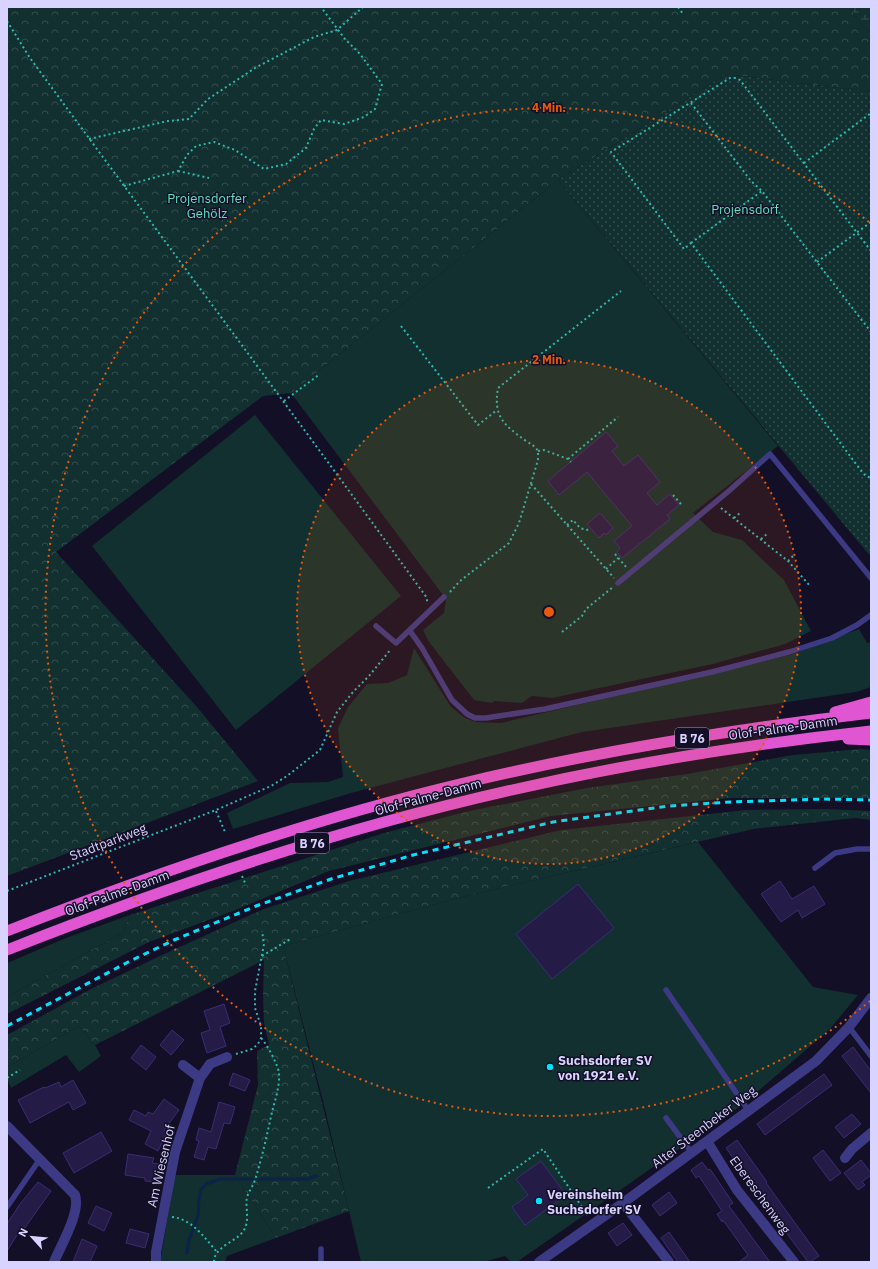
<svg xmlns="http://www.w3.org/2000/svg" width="878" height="1269" font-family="'IBM Plex Sans',sans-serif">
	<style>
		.green { fill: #12302f }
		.forest { fill: url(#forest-crowns) }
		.wetland { fill: url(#wetland-marsh) }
		.garden { fill: url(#garden-dots) }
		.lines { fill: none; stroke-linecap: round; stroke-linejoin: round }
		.stream { stroke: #0c2248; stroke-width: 3 }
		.building { fill: #241b47; stroke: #3b2d73 }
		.path { stroke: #2fb8b0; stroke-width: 2; stroke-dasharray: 2 3; stroke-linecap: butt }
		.service { stroke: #3d3a85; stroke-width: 5.5 }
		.minor { stroke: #3d3a85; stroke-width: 10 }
		.trunk { stroke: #e055d1; stroke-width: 11 }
		.rail { stroke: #00e5ff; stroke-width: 3; stroke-dasharray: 6 5; stroke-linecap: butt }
		.ring { fill: none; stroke: #e8590c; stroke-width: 2; stroke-dasharray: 2 4 }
		.poi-dot { fill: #00e5ff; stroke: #130f26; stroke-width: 1.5 }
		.labels { text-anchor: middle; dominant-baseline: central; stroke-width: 3; stroke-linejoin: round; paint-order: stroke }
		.shield { fill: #130f26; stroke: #9e99be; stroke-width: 1 }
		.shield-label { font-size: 12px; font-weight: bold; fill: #d9d4ff }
		.park-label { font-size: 13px; fill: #5fe0c0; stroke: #130f26 }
		.street-label { font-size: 13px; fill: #d9d4ff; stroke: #130f26 }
		.poi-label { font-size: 13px; font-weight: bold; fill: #d9d4ff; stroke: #130f26; text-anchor: start }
		.centre { fill: #e8590c; stroke: #130f26; stroke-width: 2 }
		.ring-label { font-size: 12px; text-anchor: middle; font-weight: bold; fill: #e8590c; stroke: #130f26; stroke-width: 3; stroke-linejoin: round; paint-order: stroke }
	</style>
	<defs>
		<pattern id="forest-crowns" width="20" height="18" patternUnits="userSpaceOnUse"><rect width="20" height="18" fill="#12302f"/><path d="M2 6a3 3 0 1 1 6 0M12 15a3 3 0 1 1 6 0" fill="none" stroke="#344d4e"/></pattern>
		<pattern id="wetland-marsh" width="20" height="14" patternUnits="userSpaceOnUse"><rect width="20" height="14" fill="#12302f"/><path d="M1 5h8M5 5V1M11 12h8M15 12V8" fill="none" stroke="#344d4e"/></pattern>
		<pattern id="garden-dots" width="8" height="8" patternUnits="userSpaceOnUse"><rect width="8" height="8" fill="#12302f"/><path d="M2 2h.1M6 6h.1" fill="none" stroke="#344d4e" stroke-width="1.8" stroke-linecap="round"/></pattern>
	</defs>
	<rect width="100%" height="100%" fill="#130f26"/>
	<path class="green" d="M558,180L778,446L693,513L713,532L742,540L784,580L811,631L785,644L713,664L552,698L532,696L522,703L494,701L492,703L474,700L429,642L423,630L444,613L446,599L291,393Z
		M255,415L401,596L236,730L92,546Z
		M859,629L867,643L871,642V687L856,692L582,732L351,793L233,829L227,813L290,783L328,782L343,777L338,728L348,707L367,684L388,683L407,675L414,648L451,707L465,718L476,722L501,723L790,655Z
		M698,842L813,987L858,995L829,1030L742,1105L517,1262H511L505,1256L483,1262H361L324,1105L283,946L458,898Z
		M130,915L124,932L7,997V963L66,938Z
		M79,1026L95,1045L101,1056L79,1072L66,1055L11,1088L7,1079V1067Z
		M175,1175H235L276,1238L227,1256L225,1262H160Z"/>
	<path class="forest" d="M7,7H849L861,24L871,33V92L726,74L558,180L291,393L263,396L56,552L197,707L258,781L7,876Z
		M861,749L871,750V798H730L551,816L329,871L233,911L149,942L7,1014V997L124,932L130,915L384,833L469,811L587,788L687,774L793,755Z
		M824,809L871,811V820L855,818L753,829L458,898L283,946L349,1211L276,1238L235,1175L258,1085L257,1051L269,1045L264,1023L263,994L264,960L95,1045L79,1026L7,1067V1035L91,989L162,955L264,909L349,881L561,830L746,810Z"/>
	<path class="wetland" d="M849,7H871V33L861,24Z"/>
	<path class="garden" d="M726,74L871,92V557L558,180Z"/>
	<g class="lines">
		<path class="stream" d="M259,1179H308L316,1176
			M187,1253L189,1240L198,1216L199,1200L201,1190L206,1184L220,1179H252"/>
	</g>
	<path class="building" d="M606,432L618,446L612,451L624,466L638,455L660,482L647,493L657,505L670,494L679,505L667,515L670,519L622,558L617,552L620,548L614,541L632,526L587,472L559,495L548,481Z
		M600,513L613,528L606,535L604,533L599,538L587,524Z
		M780,881L792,899L814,886L825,904L802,918L798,910L781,922L761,894Z
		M578,884L614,928L552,979L516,934Z
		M224,1004L230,1023L220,1027L226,1046L207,1053L201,1033L210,1030L204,1011Z
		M172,1030L184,1040L171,1055L160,1045Z
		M141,1045L156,1057L146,1070L131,1058Z
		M853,1047L871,1071V1093L842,1056Z
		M233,1073L250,1080L245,1091L229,1085Z
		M824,1074L832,1085L765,1135L757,1124Z
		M73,1080L86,1103L73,1110L69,1102L30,1123L18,1100L44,1087L45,1088L59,1082L61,1087Z
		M164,1099L179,1110L164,1130L167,1132L158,1151L145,1144L151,1131L129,1120L134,1110L146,1116L148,1112L153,1114Z
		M219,1102L235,1107L230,1124L224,1123L216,1149L208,1147L204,1160L194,1157L199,1141L196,1140L199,1128L211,1132Z
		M852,1114L861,1124L844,1138L835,1127Z
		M101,1132L112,1151L74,1173L63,1153Z
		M737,1140L767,1182L766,1183L819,1256L810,1262H808L791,1239L726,1148Z
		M823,1150L841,1173L830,1181L813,1158Z
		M128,1154L154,1158L152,1163L159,1164L156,1182L145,1181V1178L125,1175Z
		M861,1160L871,1173V1175L862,1182L865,1185L858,1190L844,1173Z
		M541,1161L566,1195L525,1225L512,1207L528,1195L516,1179Z
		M702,1162L708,1170L710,1169L733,1203L729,1206L770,1262H739L748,1255L723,1220L722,1222L717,1214L722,1211L699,1176L696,1178L691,1170Z
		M38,1182L51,1191L24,1229L22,1227L7,1251V1224L20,1204Z
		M669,1192L677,1203L660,1216L652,1205Z
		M96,1206L112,1213L104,1231L88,1223Z
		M623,1223L632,1235L617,1246L608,1233Z
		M130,1229L149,1234L145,1248L126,1243Z
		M669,1232L690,1262H678L661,1238Z
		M82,1239L97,1246L90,1262H73Z"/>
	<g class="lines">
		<path class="path" d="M678,7L683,14
			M7,21L30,58C162,238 296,417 427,598V602
			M691,103L751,181L762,191L871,332
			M89,139L168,121L189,119L208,99L255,68L314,37L337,30L363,7
			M804,163L871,113
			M178,171L209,178
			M124,186L178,171L187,155L196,146L214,142L235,150L264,169L286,164L306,148L314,129L321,120L344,124L364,117L375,109L382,84L360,54L345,39L321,7
			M691,243L762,191
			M871,251L740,80L735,78H730L611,152L684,249L691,243L862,472L866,476L871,478
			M817,262L871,222
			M401,326L478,425L497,410
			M284,401L320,374
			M538,451L544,450L568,459L571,462
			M568,459L618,417
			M531,484L614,578
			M673,495L681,504
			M721,508L788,561L810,586
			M734,518L740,513
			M567,525L573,520L580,528L587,530L590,528
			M761,539L767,534
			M615,554L626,567
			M788,561L795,554
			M606,569L618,558
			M450,592L460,581L509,543L519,523L538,460V451C535,446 531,444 526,441C504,425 493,417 498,388L621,291
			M562,632L582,616L586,609L613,587
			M216,811L225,832
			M242,876L246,885
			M7,891L216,810L271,786L287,776L320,750L337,712L353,692L369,676L391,649
			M262,956L292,938
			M236,1054L252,1049L258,1044L261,1038V1026L255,1008V991L264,944L262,931
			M7,1078L20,1070
			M488,1188L543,1149L588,1216
			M172,1217C192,1219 204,1237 217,1252
			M214,1262C214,1246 237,1242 244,1230C250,1220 245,1207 247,1197C249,1191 253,1186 255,1180C262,1158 267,1135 272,1112C275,1100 280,1086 279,1073C278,1065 267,1044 261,1038"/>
		<path class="service" d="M618,583L730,490L770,454L871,578
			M376,626L396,643L444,597
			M410,631L422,648L452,700L467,714L475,718H486L545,709L712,672L789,652L832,638L857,625L871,615
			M815,868L835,853L857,849H871
			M666,990L748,1110
			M849,1027L871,1056
			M666,1118L692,1153
			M7,1207L40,1159
			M321,1249V1262"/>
		<path class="minor" d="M183,1065L200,1078
			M7,1126L75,1195C81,1212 61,1245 54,1262
			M707,1141L737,1190L794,1262
			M845,1158L852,1149L871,1133
			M623,1203L669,1262
			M156,1262V1252L175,1152L200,1078L210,1064L227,1057
			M539,1262L623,1203L816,1061L849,1027L871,998"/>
		<path class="trunk" d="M835,712L871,702
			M848,739L871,740
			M7,931C155,873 308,820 464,783C598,751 734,729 871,713
			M7,950C171,885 339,829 512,790C630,763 751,744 871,731"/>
		<path class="rail" d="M7,1026L130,961L174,940L256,906L331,879L413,855L553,822L669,806L730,802L824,799L871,800"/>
	</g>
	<circle cx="549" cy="612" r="252" fill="#e8590c" fill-opacity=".12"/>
	<g class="ring">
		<circle cx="549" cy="612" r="252"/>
		<path d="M870 1001A504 504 0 1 1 870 223"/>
	</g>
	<g class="poi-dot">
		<circle cx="550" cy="1067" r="4"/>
		<circle cx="539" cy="1201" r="4"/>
	</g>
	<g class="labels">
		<g class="shield">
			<rect x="675" y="728" width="34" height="20" rx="3"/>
			<rect x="295" y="833" width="34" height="20" rx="3"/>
		</g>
		<g class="shield-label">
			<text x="692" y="738">B 76</text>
			<text x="312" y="843">B 76</text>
		</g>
		<g class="park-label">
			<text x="207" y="198">Projensdorfer<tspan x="207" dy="15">Gehölz</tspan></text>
			<text x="745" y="209">Projensdorf</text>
		</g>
		<g class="street-label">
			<text transform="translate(783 728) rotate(-8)">Olof-Palme-Damm</text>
			<text transform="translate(428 797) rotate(-15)">Olof-Palme-Damm</text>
			<text transform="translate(108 842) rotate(-21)">Stadtparkweg</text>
			<text transform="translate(117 893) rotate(-20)">Olof-Palme-Damm</text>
			<text transform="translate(704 1127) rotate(-37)">Alter Steenbeker Weg</text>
			<text transform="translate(161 1166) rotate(-77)">Am Wiesenhof</text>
			<text transform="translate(760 1195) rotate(54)">Ebereschenweg</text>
		</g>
		<g class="poi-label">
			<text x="558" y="1060">Suchsdorfer SV<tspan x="558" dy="15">von 1921 e.V.</tspan></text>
			<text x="547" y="1194">Vereinsheim<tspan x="547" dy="15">Suchsdorfer SV</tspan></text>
		</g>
	</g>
	<circle cx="549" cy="612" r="6" class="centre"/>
	<g class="ring-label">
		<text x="549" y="112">4 Min.</text>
		<text x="549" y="364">2 Min.</text>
	</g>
	<rect width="878" height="1269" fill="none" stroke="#d9d4ff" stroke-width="16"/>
	<g transform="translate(32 1237) rotate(297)" stroke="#130f26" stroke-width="3" paint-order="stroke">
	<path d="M0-3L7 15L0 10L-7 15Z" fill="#d9d4ff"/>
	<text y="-6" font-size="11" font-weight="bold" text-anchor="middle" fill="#d9d4ff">N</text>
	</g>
</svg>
